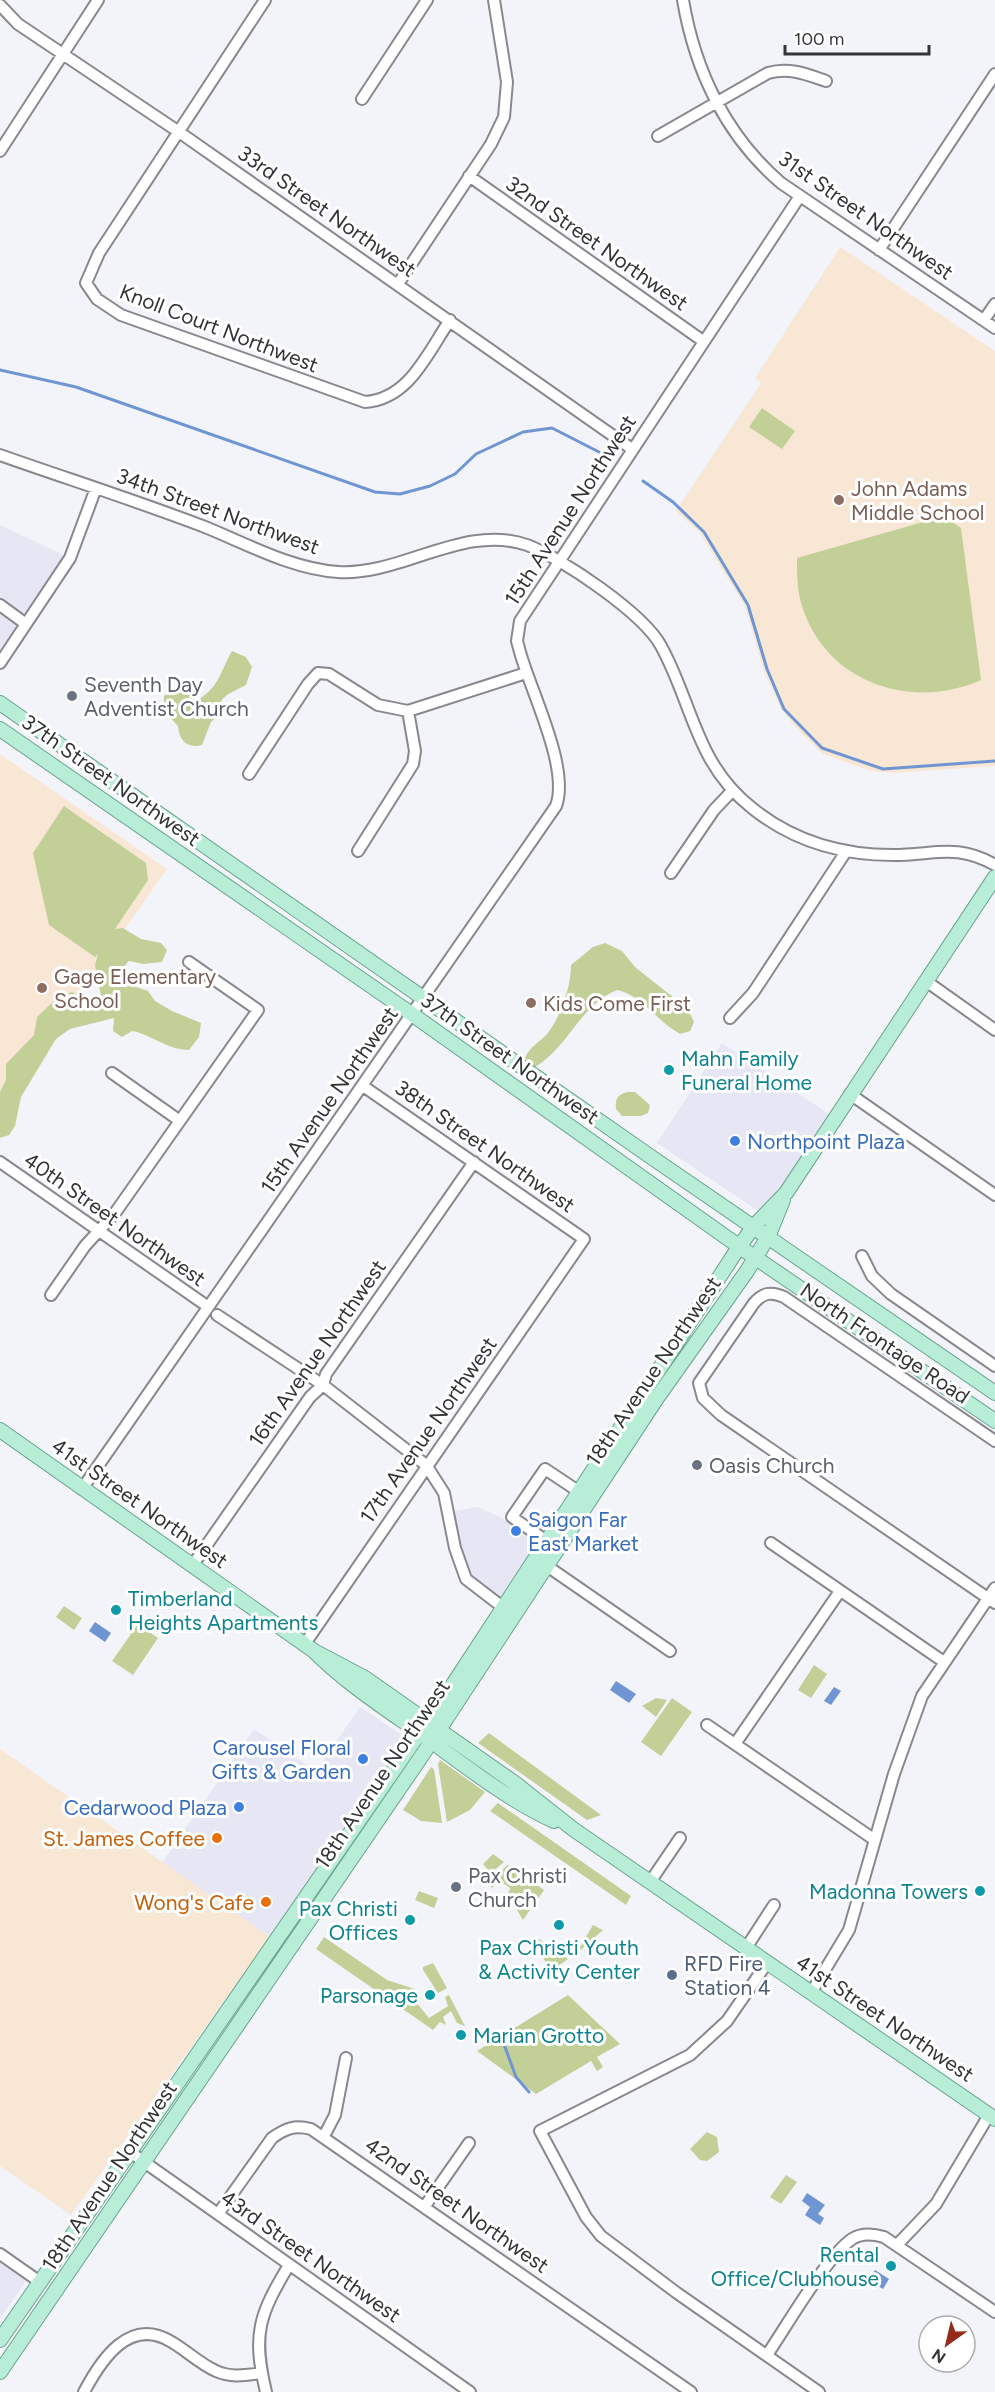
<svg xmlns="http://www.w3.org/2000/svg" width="995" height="2392" font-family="Figtree,sans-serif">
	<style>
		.built { fill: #e6e6f4 }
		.education { fill: #f8e7d5 }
		.green { fill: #c2d098 }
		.water { fill: #6f96d2 }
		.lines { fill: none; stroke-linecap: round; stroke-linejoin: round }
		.stream { stroke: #6f96d2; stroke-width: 3 }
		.minor-casing { stroke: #88888e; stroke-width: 14 }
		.major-casing { stroke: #6ba48e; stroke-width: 16 }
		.minor { stroke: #fff; stroke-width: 10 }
		.major { stroke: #b8edd8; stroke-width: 14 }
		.education-dot { fill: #8d6e63; stroke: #fff; stroke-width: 2 }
		.worship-dot { fill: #6b7280; stroke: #fff; stroke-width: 2 }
		.culture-dot { fill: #0f9aa8; stroke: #fff; stroke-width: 2 }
		.shop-dot { fill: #3f7fe0; stroke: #fff; stroke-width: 2 }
		.food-dot { fill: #e8710a; stroke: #fff; stroke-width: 2 }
		.service-dot { fill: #5c6f8a; stroke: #fff; stroke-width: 2 }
		.labels { text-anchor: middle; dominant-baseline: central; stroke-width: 6; stroke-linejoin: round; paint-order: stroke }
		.street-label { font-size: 21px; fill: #333436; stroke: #fff }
		.education-label { font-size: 21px; fill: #785e54; stroke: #fff; text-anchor: start }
		.worship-label { font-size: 21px; fill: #5b616d; stroke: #fff; text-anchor: start }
		.culture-label { font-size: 21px; fill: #0d838f; stroke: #fff; text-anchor: end }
		.shop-label { font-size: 21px; fill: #366cbe; stroke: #fff; text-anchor: start }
		.food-label { font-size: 21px; fill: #c56008; stroke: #fff; text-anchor: end }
		.service-label { font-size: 21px; fill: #4e5e75; stroke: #fff; text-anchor: start }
	</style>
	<rect width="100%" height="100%" fill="#f3f4fa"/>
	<path class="built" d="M0,525L70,558L0,663Z
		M722,1043L835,1118L769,1218L657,1143Z
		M478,1507L502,1518L550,1550L514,1616L474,1587L448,1512Z
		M360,1707L406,1738L270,1937L162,1863L254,1729L316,1771Z
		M0,2263L26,2281L0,2319Z"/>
	<path class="education" d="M840,247L995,351V766L893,773L871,771L823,754L799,731L781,709L764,672L745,606L699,532L676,511L761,383L755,378Z
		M0,754L167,869L0,1106Z
		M0,1749L270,1937L71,2215L0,2166Z"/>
	<path class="green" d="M762,408L795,431L782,449L749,427Z
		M944,516L961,528L981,680C909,712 821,681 800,599C797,585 797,571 797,558Z
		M232,651L246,657L252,667L246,685C231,693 217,696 218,716L211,722L202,745C187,749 179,740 178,726L164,711V696L174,689L184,691L199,699C219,687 221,670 232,651Z
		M64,806L146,863L148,880L115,929L123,928L141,939L161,943L167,950L162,962L143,964L129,961L119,972L121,982L148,991L155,1001L172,1011L201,1023L199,1037L189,1050C167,1050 153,1035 132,1031L122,1037L113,1031L114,1018L70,1029L56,1039L21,1097L15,1126L9,1135L0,1138V1092L6,1080V1064L34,1035L37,1017L58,997L72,992L91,1001L101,996L95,965L98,954L95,957L49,925L33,853Z
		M605,943L622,951L635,967L688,1009L694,1022L690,1031L680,1034C656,1021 644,996 617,990C580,1005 568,1048 535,1067L525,1058C530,1046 540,1042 548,1033C561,1015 571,987 571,965L593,947Z
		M627,1092H635L650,1105L648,1113L641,1116H622L616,1109C615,1099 617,1095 627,1092Z
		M64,1606L82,1618L74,1630L56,1617Z
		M138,1624L158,1638L133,1675L112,1661Z
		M814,1665L827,1674L811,1698L798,1690Z
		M656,1698L667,1700L656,1717L642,1706Z
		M672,1698L692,1712L661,1756L641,1742Z
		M489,1733L601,1815L587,1820L478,1743Z
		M440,1760L485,1792L470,1810L447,1822L438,1764Z
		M431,1767L434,1769L442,1823L421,1821L403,1810Z
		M498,1803L631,1896L626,1905L490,1811Z
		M493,1854L504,1862L491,1873L483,1864Z
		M508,1865L544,1890L523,1920L508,1895L510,1888L500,1881L492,1888L487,1882Z
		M419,1891L438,1898L434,1908L415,1900Z
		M593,1925L603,1930L576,1954Z
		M324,1937L387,1980L415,1989L421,1998L416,2002L429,2018L448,2006L445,1997L449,1995L465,2026L457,2023L451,2011L443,2017L446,2025L440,2022L433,2030L316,1949Z
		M539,1939L568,1959L551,1971L535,1944Z
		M433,1963L447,1988L438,1993L423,1970V1967Z
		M568,1995L620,2044L597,2057L603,2067L597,2071L591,2061L536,2094L477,2051Z
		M707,2132L717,2137L719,2152L707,2161L700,2160L690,2149Z
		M786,2175L797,2182L781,2204L770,2197Z"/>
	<path class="water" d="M95,1622L111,1633L105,1642L89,1631Z
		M616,1681L636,1694L629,1703L610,1690Z
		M834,1687L841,1691L831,1705L824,1701Z
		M807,2193L825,2205L818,2214L824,2218L820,2225L805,2215L810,2207L802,2201Z
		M875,2270L889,2279L883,2289L869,2280Z"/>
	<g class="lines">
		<path class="stream" d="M0,370L76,387L375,492L400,494L430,486L455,474L476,454L523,432L552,428L599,452
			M643,481L673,502L704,532L748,605L767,669L784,709L822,748L883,769L995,761
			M501,2036L516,2077L529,2092"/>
		<defs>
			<path id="minor" d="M265,0L99,253L86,283L97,299L121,315L365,402C409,399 427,354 450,320
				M683,0C695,71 726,136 781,183L995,328
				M0,5L18,24L179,132L632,449
				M362,99L427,0
				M658,136L768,73C789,67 806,74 826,81
				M0,151L98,0
				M469,176L703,341
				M879,250L995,74
				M398,284L491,144L504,117L507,82L494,0
				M984,320L995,304
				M0,455C68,479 137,501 205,527C247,544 292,569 338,572C402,576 463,523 527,545C562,558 644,614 661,646C693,704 695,763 752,808C793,841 841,855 893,855C935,855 956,843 995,865
				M0,605L26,624
				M0,663L70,558L96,488
				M249,774L308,684L318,673L329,674L378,705L408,711L526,673
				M358,851L413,764L415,751L408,711
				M671,873L714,810L732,791
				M926,981L995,1030
				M730,1018L753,993L845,853
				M112,1073L180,1121
				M850,1094L995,1195
				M0,1162L207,1306
				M862,1256L872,1276L891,1294L995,1366
				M51,1295L85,1246L115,1213L258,1010L189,962
				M217,1315L323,1385L426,1465L444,1493L455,1548L466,1579L509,1612
				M995,1441L784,1297C771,1291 763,1293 754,1303L699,1383L703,1398L721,1415L995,1603
				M82,1489L556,806C570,768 531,692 520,652L517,641L520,621L800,196
				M548,1542L512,1517L545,1469L581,1493
				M771,1543L944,1662
				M192,1566L310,1397L323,1385L326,1374L474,1162
				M547,1566L670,1651
				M304,1645L584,1239L363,1086
				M707,1725L875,1840
				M735,1744L840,1591
				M650,1882L680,1838
				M746,1948L774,1905
				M767,1963L727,2021L690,2055L540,2131L586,2217L601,2236L677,2293L819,2392
				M811,1993L849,1930L894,1774L922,1696L995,1588
				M324,2136L335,2115L346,2058
				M130,2152L470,2392
				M425,2206L469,2143
				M218,2214L272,2138C286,2128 295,2125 311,2129L691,2392
				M897,2245L936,2204L989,2115
				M0,2254L40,2282
				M767,2355C786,2327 827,2256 852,2239C861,2233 874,2234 884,2237L995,2312
				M84,2392C101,2360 129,2317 170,2341C186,2350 200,2364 216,2371C231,2378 246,2375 262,2373
				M266,2392C252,2334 259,2315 289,2265"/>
			<path id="major" d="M0,703L654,1159L995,1393
				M0,729L413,1015L747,1252L995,1421
				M0,1430L314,1651C346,1683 383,1707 420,1733C463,1764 506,1799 554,1821
				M314,1651L365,1678L516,1784L573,1829L995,2119
				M0,2340L454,1683L739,1247L754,1226L786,1193L995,877
				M0,2372L423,1754L657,1398L747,1271L768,1237L783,1200"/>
		</defs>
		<use href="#minor" class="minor-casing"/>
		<use href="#major" class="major-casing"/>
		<use href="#minor" class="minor"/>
		<use href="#major" class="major"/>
	</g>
	<g class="education-dot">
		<circle cx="839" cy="500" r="6"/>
		<circle cx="42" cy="988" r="6"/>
		<circle cx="531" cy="1003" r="6"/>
	</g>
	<g class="worship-dot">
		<circle cx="72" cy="696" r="6"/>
		<circle cx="697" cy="1465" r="6"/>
		<circle cx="456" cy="1887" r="6"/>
	</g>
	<g class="culture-dot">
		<circle cx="669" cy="1070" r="6"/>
		<circle cx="116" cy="1610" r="6"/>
		<circle cx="980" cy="1891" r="6"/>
		<circle cx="410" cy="1920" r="6"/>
		<circle cx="559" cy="1925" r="6"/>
		<circle cx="430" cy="1995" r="6"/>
		<circle cx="461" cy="2035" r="6"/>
		<circle cx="891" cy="2266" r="6"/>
	</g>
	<g class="shop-dot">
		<circle cx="735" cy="1141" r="6"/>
		<circle cx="516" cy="1531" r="6"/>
		<circle cx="363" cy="1759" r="6"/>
		<circle cx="239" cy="1807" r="6"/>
	</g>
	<g class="food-dot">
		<circle cx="217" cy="1838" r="6"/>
		<circle cx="266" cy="1902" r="6"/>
	</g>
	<circle class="service-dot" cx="672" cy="1975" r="6"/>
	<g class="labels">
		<g class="street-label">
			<text transform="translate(327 211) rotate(35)">33rd Street Northwest</text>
			<text transform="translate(866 215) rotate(35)">31st Street Northwest</text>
			<text transform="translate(597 243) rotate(35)">32nd Street Northwest</text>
			<text transform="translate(219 328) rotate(21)">Knoll Court Northwest</text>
			<text transform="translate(570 510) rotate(-57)">15th Avenue Northwest</text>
			<text transform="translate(218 511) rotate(20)">34th Street Northwest</text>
			<text transform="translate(111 780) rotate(35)">37th Street Northwest</text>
			<text transform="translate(510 1058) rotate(35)">37th Street Northwest</text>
			<text transform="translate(329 1100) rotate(-55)">15th Avenue Northwest</text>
			<text transform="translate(485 1146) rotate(35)">38th Street Northwest</text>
			<text transform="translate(115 1219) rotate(35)">40th Street Northwest</text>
			<text transform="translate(885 1343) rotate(34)">North Frontage Road</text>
			<text transform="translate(317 1353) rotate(-55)">16th Avenue Northwest</text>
			<text transform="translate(653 1371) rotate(-56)">18th Avenue Northwest</text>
			<text transform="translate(428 1430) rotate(-55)">17th Avenue Northwest</text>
			<text transform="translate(140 1503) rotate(35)">41st Street Northwest</text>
			<text transform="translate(382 1774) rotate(-56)">18th Avenue Northwest</text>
			<text transform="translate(885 2018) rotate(34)">41st Street Northwest</text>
			<text transform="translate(109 2176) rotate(-56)">18th Avenue Northwest</text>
			<text transform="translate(457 2205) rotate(35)">42nd Street Northwest</text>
			<text transform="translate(311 2256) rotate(35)">43rd Street Northwest</text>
		</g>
		<g class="education-label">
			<text x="851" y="488">John Adams<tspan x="851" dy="24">Middle School</tspan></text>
			<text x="54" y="976">Gage Elementary<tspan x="54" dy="24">School</tspan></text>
			<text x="543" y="1003">Kids Come First</text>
		</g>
		<g class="worship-label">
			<text x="84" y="684">Seventh Day<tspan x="84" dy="24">Adventist Church</tspan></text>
			<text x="709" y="1465">Oasis Church</text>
			<text x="468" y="1875">Pax Christi<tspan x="468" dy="24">Church</tspan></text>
		</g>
		<g class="culture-label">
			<text x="681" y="1058" text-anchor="start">Mahn Family<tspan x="681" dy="24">Funeral Home</tspan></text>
			<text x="128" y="1598" text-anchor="start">Timberland<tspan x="128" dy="24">Heights Apartments</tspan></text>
			<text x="968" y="1891">Madonna Towers</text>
			<text x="398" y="1908">Pax Christi<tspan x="398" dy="24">Offices</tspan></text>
			<text x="559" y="1947" text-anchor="middle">Pax Christi Youth<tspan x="559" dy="24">&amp; Activity Center</tspan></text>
			<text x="418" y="1995">Parsonage</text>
			<text x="473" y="2035" text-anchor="start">Marian Grotto</text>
			<text x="879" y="2254">Rental<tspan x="879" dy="24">Office/Clubhouse</tspan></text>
		</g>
		<g class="shop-label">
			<text x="747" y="1141">Northpoint Plaza</text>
			<text x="528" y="1519">Saigon Far<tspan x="528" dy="24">East Market</tspan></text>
			<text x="351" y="1747" text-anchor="end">Carousel Floral<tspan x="351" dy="24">Gifts &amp; Garden</tspan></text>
			<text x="227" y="1807" text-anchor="end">Cedarwood Plaza</text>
		</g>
		<g class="food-label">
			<text x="205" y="1838">St. James Coffee</text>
			<text x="254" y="1902">Wong's Cafe</text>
		</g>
		<g class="service-label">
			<text x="684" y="1963">RFD Fire<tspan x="684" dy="24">Station 4</tspan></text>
		</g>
	</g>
	<g transform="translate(947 2344) rotate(214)"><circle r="28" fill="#ffffff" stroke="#adaeaf" stroke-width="1.5"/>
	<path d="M0-4.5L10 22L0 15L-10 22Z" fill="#952b1b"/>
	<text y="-9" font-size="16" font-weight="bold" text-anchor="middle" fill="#333436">N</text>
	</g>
	<path d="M785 45v9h144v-9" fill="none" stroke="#333436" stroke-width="3"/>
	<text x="794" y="45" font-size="18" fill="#333436" stroke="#ffffff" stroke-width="4.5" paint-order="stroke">100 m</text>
</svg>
